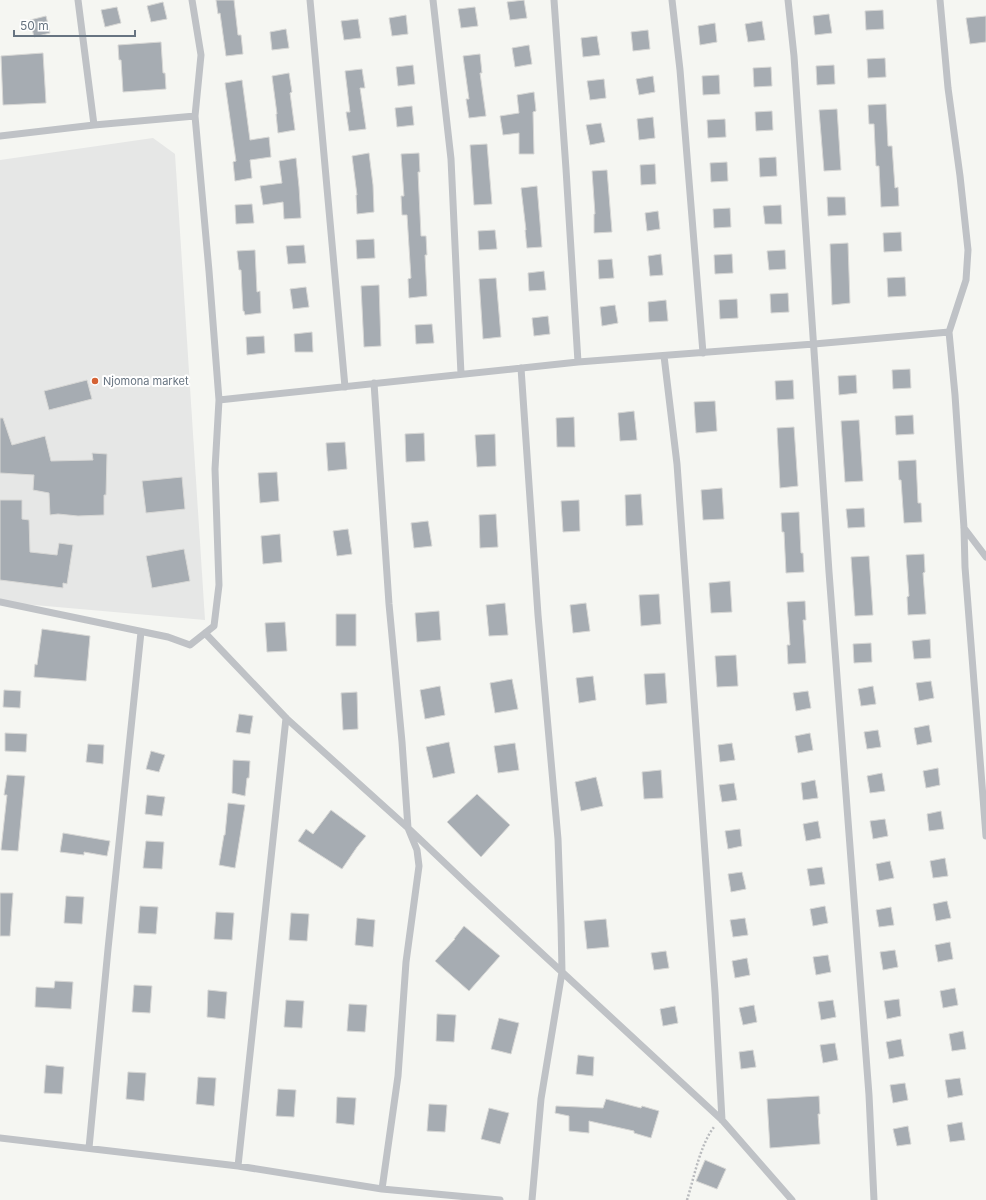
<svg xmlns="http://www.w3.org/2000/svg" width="986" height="1200" font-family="Inter,sans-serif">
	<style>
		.built { fill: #e6e7e6 }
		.building { fill: #a6acb2; stroke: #d7d7d5 }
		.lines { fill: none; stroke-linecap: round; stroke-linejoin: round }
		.path { stroke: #b9bbbe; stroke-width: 2.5; stroke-dasharray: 2 2; stroke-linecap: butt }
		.service { stroke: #bfc2c6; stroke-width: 7 }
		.poi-dot { fill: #d46234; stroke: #fff; stroke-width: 1.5 }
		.labels { text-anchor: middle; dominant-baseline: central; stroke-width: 4; stroke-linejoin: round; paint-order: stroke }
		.poi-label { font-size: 11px; fill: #677481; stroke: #fff; text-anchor: start }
	</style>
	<rect width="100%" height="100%" fill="#f5f6f2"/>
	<path class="built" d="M153,138L175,154L205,620L0,602V160Z"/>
	<path class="building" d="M216,0H234L238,35H241L243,54L226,56L220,13L218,14Z
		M524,0L527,18L510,20L507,2Z
		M163,2L167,19L151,22L147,6Z
		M117,7L121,23L105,27L101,10Z
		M475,7L478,26L461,28L458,9Z
		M883,10L884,29L866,30L865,11Z
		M829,14L832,33L815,35L813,16Z
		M406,15L408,34L392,36L389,18Z
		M46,16L50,33L34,37L30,20Z
		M986,16V42L970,44L966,18Z
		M358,19L361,38L344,40L341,21Z
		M762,21L765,40L748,42L745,24Z
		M715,23L717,42L700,45L698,26Z
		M286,29L289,48L272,50L270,32Z
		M648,30L650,49L633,51L631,32Z
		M597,36L600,55L583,57L581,38Z
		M161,42L163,73H165L166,89L123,92L121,60H119L118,45Z
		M529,45L532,64L515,67L512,48Z
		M43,53L46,103L3,105L1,56Z
		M480,54L482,73H480L486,116L469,118L466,99H469L463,56Z
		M885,58L886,77L868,78L867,59Z
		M413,65L415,84L398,86L396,67Z
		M834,65L835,84L817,85L816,66Z
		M771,67L772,86L754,87L753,68Z
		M362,69L365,88H360L366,129L349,131L346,112H350L345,71Z
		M289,73L292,92L290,93L295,130L278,133L276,114H277L272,76Z
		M719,75L720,94L703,95L702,76Z
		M653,76L655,92L639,95L636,79Z
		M604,79L606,98L590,100L587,81Z
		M242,80L250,140L269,137L271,157L250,160L252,178L235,181L233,162L236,161L225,83Z
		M534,92L536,111L533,112L534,154H519V133L503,135L500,116L519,113L517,95Z
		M886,104L888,146H892L895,188L898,187L899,206L881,207L879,166H876L874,124H869L868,105Z
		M412,106L414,125L397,127L395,108Z
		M837,109L841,170L824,171L819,110Z
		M772,111L773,130L756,131L755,112Z
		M653,117L655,138L639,140L637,119Z
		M725,119L726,137L708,138L707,120Z
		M601,123L605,142L590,145L586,125Z
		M487,144L492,204L474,205L470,145Z
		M369,153L373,185L374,212L357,214L356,195H357L352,156Z
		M419,153L420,172H418L421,236H426L427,255H425L427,296L409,298L408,279L411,278L407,215H402L401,196H404L401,154Z
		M776,157L777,176L760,177L759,158Z
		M296,158L299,187L301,218L284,219L283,202L263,205L260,186L282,183L279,161Z
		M727,162L728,181L711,182L710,163Z
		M655,164L656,184L641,185L640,165Z
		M607,170L612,232L594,233V214H595L592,171Z
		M537,186L542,247L527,248L525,230H526L521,188Z
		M827,197H845L846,215L828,216Z
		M252,204L254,223L236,224L235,205Z
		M781,205L782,224H765L763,206Z
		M730,208L731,227L714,228L713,209Z
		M658,211L660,229L647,231L645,213Z
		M495,230L497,249L479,250L478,231Z
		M901,232L902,251L884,252L883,233Z
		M374,239L375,258L357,259L356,240Z
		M848,243L850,303L832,305L830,244Z
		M304,245L306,263L288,264L286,246Z
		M255,250L257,292L260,291L261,313L245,315L244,311H243L241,270H239L237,251Z
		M785,250L786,269L769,270L767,251Z
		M661,254L663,275L650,276L648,256Z
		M732,254L733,273L715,274L714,255Z
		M612,259L614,278L599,279L598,260Z
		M544,271L546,290L529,291L528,273Z
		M905,277L906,296L888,297L887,278Z
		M496,278L501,337L483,339L479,279Z
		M379,285L381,346L364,347L361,286Z
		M306,287L309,307L293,309L290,289Z
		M788,293L789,312L771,313L770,294Z
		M737,299L738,318L720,319L719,300Z
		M666,300L668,321L649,322L648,302Z
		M615,305L618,323L602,326L600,307Z
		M548,316L550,334L534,336L532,318Z
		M432,324L434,343L416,344L415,325Z
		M312,332L313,352H295L294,334Z
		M264,336L265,353L247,355L246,337Z
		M910,369L911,388L893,389L892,370Z
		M856,375L857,393L839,395L838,376Z
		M87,380L92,399L49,410L44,391Z
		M793,380L794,399L776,400L775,381Z
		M715,401L717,431L696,433L694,402Z
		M634,411L637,440L620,441L618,413Z
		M913,415L914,434L896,435L895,416Z
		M574,417L575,447H557L556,418Z
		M0,418H3L12,445L45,436L51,461L93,460L92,453L107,454L106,495H104V515L78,516L58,514L50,515L49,493L33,490L34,475L0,473Z
		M859,420L863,481L845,482L841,421Z
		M794,427L798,486L780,488L777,428Z
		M424,433L425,461L406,462L405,434Z
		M495,434L496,466L477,467L475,435Z
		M345,442L347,469L328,471L326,443Z
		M916,460L918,503H921L922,522L904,523L901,480H899L898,461Z
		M277,472L279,501L260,503L258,473Z
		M182,477L185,509L146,513L142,481Z
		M722,488L724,519L703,520L701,490Z
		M641,494L643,525L626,526L625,495Z
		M0,500H22V519L29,520L30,552L57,555L59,543L73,545L67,584L63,583V588L0,580Z
		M579,500L580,531L563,532L561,501Z
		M864,508L865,527L848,528L846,509Z
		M799,512L801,553H803L804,572L786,573L784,532H782L781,513Z
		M496,514L498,547L480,548L479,515Z
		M428,521L432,546L414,548L411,523Z
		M348,529L352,554L337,556L333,531Z
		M280,534L282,562L263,564L261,536Z
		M184,549L190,581L152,588L146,556Z
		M924,554L925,572L923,573L926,614L908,615L907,597L909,596L906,555Z
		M869,556L873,615L855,616L851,557Z
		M730,581L732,612L711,613L709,583Z
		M659,594L661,624L641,626L639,595Z
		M805,601L806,620H803L806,663L788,664L787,645H790L787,602Z
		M505,603L508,635L489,636L486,605Z
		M586,603L590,631L573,633L570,605Z
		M439,611L441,640L417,642L415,613Z
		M336,614H356V646H336Z
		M285,622L287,651L267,652L265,623Z
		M42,629L90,636L86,681L34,677L35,664L37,665Z
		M930,639L931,658L914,659L912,641Z
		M871,643L872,662L854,663L853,644Z
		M736,655L738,686L717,687L715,656Z
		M665,673L667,703L646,705L644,674Z
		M593,676L596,700L579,703L576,678Z
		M512,679L518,709L495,713L490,683Z
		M931,681L934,698L919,701L916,683Z
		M440,686L445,715L425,719L420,690Z
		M873,686L876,704L861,706L858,689Z
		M4,690L21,691L20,708L3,707Z
		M808,691L811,708L796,711L793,693Z
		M357,692L358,729L343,730L341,693Z
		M239,714L253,716L250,734L236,732Z
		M929,725L932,742L917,745L914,728Z
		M878,730L881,747L867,749L864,732Z
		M5,733L27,734L26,752L5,751Z
		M810,733L813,750L798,753L795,736Z
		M449,742L455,773L433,778L426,747Z
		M515,743L519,770L498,773L494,746Z
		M732,743L735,760L720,762L718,745Z
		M88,744L104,745L103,764L86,762Z
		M151,751L165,755L159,772L146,769Z
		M233,760L250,761L249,778H247L245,796L232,793Z
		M938,768L940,785L926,788L923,771Z
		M661,770L663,798L644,799L642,772Z
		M882,773L885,791L870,793L867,776Z
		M7,775L25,776L18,851L1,850L7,795H4Z
		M596,777L603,806L581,811L575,782Z
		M815,780L818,798L803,800L801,783Z
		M734,783L737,800L722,802L719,785Z
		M477,794L510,825L481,857L447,822Z
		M147,795L165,797L162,816L145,814Z
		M228,803L245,805L235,868L219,865L224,835H225Z
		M331,810L366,836L357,847L342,869L298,841L306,829L313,834Z
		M941,811L944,829L929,831L927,814Z
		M885,819L888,836L873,839L870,821Z
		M818,821L821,838L806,841L803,824Z
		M740,829L742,846L728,849L725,831Z
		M63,833L110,841L107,856L84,852V855L60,852Z
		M146,841L164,842L162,869L143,868Z
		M945,858L948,876L933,878L930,861Z
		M890,861L894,878L879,881L876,864Z
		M822,867L825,884L810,886L807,869Z
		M742,872L746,889L731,892L728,874Z
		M0,893H13L10,936H0Z
		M66,896L84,897L82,924L64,923Z
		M947,901L951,918L936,921L933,904Z
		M140,906L158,907L156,934L138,933Z
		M825,906L828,923L813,926L810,909Z
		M891,907L894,925L879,927L876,910Z
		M216,912L234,913L232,940L214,939Z
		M291,913L309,914L307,941L289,940Z
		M357,918L375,920L373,947L355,945Z
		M745,918L748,935L733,937L730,920Z
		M606,919L609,947L587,949L584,921Z
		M464,926L500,956L469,991L435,961L455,939H454Z
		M950,942L953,959L938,962L935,945Z
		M895,950L898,967L883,970L880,952Z
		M666,951L669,968L654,970L651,953Z
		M828,955L831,972L816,975L813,957Z
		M747,958L750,975L735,978L732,961Z
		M55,981L73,982L71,1009L35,1007L36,987L54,988Z
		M134,985L152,986L150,1013L132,1012Z
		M955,988L958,1005L943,1008L940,991Z
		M208,990L227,992L225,1019L207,1017Z
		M899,999L901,1016L887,1019L884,1001Z
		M286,1000L304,1001L302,1028L284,1027Z
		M833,1000L836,1017L821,1020L818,1002Z
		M349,1004L367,1005L365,1032L347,1031Z
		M754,1005L757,1022L743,1025L739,1008Z
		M675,1006L678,1023L663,1026L660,1009Z
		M437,1014L456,1015L454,1042L436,1041Z
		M499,1018L519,1023L511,1054L491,1049Z
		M963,1031L966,1049L952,1051L949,1034Z
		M901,1039L904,1056L889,1059L886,1042Z
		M835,1043L838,1060L823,1063L820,1045Z
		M753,1050L756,1067L741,1069L739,1052Z
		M578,1055L594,1057L593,1076L576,1074Z
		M46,1065L64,1067L62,1094L44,1093Z
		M128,1072L146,1073L144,1101L126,1099Z
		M198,1077L216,1078L214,1106L196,1104Z
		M960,1078L963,1095L948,1098L945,1080Z
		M905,1083L908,1100L893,1103L890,1085Z
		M278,1089L296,1090L294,1117L276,1116Z
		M819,1096L820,1114H818L820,1144L770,1148L767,1099Z
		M337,1097L356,1098L354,1125L336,1123Z
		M606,1099L641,1108L642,1106L659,1111L651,1138L634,1133V1131L589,1121V1133L569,1131V1116L555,1113L556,1106L603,1108Z
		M429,1104L447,1105L445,1132L427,1131Z
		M489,1108L509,1113L500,1144L481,1139Z
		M962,1122L965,1140L950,1142L947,1125Z
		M908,1126L911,1144L897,1146L893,1129Z
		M705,1160L726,1169L717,1189L696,1181Z"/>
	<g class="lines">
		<path class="path" d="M687,1200C694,1178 700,1145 714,1127"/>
		<path class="service" d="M78,0L94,125
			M310,0L345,387
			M433,0L451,159L461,374
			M554,0L566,169L578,362
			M672,0L680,70L703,353
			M788,0L794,56L829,572L869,1095L874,1200
			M940,0L948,88L960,176L968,250L966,280L949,332L955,395L964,528L965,567L986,836
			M0,136L94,125L195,116
			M664,356L677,464L715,992L722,1120
			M521,368L538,615L558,839L561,924L562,972L541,1099L532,1200
			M374,383L389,604L402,742L408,828L417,850L419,866L406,962L398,1076L382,1189
			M219,400L578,362L814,344L949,332
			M964,528L986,557
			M0,602L168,637L190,645L214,626L219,585L215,469L219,400L209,271L195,116L201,55L192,0
			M205,633L286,718L408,828L470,887L722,1120L792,1200
			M0,1138L238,1166L382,1189L500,1200
			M89,1148L108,949L141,632
			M238,1166L286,718"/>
	</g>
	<circle class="poi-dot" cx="95" cy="381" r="4"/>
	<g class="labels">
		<g class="poi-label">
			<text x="103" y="381">Njomona market</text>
		</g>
	</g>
	<path d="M14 30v6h121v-6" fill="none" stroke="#677481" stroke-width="2"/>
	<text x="20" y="30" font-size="12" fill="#677481" stroke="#ffffff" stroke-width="3" paint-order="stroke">50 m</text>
</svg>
